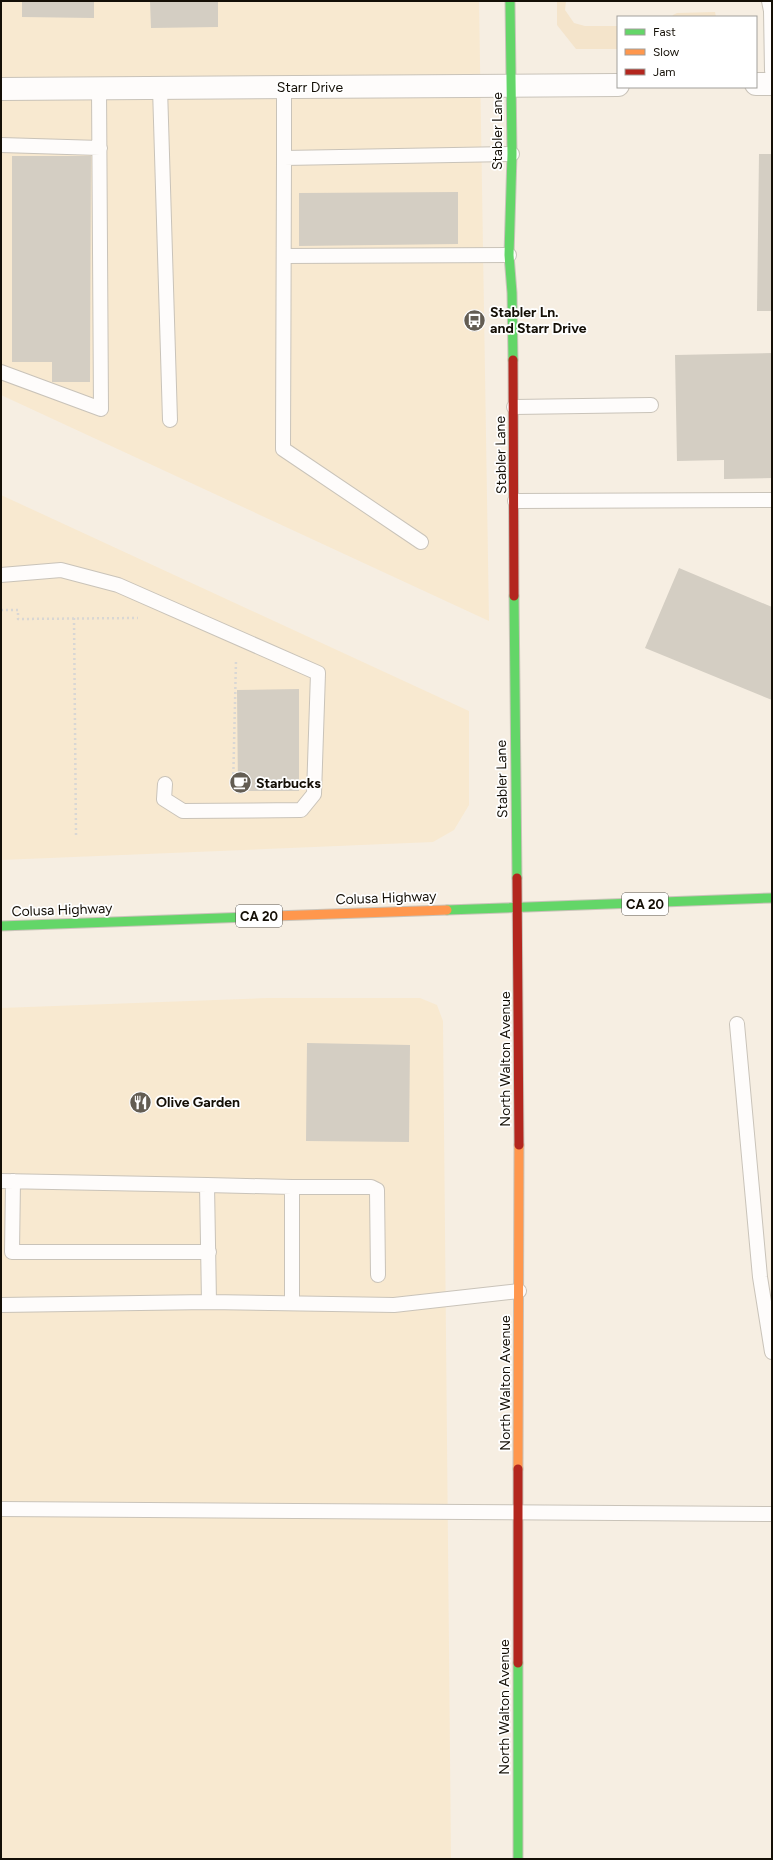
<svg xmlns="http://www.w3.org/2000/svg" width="773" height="1860" font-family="Figtree,sans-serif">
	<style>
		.built { fill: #f8e9d0 }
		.green { fill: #f4e4cb }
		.building { fill: #d4cec3 }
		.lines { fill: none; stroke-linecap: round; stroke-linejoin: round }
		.lane-casing { stroke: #c9c3b9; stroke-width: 16 }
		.street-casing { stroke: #c9c3b9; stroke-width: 24 }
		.fast-casing { stroke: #c9c3b9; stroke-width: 11 }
		.slow-casing { stroke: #c9c3b9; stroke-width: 11 }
		.jam-casing { stroke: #c9c3b9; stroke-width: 11 }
		.path { stroke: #d9d7d4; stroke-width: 2.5; stroke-dasharray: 2 3; stroke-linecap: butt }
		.lane { stroke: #fefcfb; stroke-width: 14 }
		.street { stroke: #fefcfb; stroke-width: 22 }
		.fast { stroke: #63d668; stroke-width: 9 }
		.slow { stroke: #ff974d; stroke-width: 9 }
		.jam { stroke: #b3261e; stroke-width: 9 }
		.labels { text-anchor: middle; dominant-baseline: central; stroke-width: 3.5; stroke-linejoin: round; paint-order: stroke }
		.shield { fill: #fff; stroke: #5a5751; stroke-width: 1 }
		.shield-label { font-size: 13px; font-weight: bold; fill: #140f06 }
		.street-label { font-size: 14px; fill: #140f06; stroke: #fff }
		.poi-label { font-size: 14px; font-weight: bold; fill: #140f06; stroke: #fff; text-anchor: start }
	</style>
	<rect width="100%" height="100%" fill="#f6eee2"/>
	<path class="built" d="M1,1H479L489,621L1,395Z
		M1,495L469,711V805L454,830L433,842L1,860Z
		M267,998H420L437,1005L443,1021L451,1859H1V1008Z"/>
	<path class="green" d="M557,1H566L565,10L574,23L585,26H618V49H576L557,25Z
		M715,12L716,17H672L673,15L677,13Z"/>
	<path class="building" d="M22,1H94V18L22,17Z
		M150,1H218V27L151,28Z
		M759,154H772V311H757Z
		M12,156H91L90,382H52V362H12Z
		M458,192V244L299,246V193Z
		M772,353V478L724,479V460L677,461L675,355Z
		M679,568L772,607V700L645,648Z
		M299,689V791H238L237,690Z
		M307,1043L410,1045L409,1142L306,1141Z"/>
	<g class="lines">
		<defs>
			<path id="lane" d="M769,1L771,11L772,71
				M284,87V158L512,154
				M160,88L170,420
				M1,145L100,148
				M284,158L283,449L421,542
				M284,256L509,255
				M1,372L101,409L99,89
				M514,407L651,405
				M515,501L772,500
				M1,575L61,570L118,585L318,673L314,794L301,810L183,811L164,799L165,784
				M737,1024L760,1277L772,1352
				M1,1181L207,1185L209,1302
				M13,1181L12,1252H209
				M207,1185L292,1187V1303
				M292,1187H371L377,1190L378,1275
				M1,1305L209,1302L394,1305L519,1291
				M1,1509L772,1514"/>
			<path id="street" d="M756,84H772
				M1,89L618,85"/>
			<path id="fast" d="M510,1L512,154L509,255L512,293L513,360
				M514,596L517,878
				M447,910L772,898
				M1,926L274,916
				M518,1859V1663"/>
			<path id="slow" d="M274,916L447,910
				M518,1469L519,1145"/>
			<path id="jam" d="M513,360L514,596
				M517,878L519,1145
				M518,1663V1469"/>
		</defs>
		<use href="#lane" class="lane-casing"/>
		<use href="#street" class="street-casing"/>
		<use href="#fast" class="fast-casing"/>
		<use href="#slow" class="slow-casing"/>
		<use href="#jam" class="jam-casing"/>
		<path class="path" d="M1,610H18V619L138,618
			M74,618L76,835
			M233,789L236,660"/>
		<use href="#lane" class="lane"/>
		<use href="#street" class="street"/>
		<use href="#fast" class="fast"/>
		<use href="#slow" class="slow"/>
		<use href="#jam" class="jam"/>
	</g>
	<defs>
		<symbol id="bus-disc" viewBox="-11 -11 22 22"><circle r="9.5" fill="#635d53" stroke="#fff"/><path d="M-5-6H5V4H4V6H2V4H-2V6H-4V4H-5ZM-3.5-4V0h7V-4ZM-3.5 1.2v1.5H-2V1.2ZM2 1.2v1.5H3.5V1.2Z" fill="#fff"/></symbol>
		<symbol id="cafe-disc" viewBox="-11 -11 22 22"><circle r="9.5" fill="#635d53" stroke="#fff"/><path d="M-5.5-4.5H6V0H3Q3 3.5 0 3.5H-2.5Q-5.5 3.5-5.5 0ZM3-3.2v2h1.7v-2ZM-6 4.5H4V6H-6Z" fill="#fff"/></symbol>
		<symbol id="restaurant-disc" viewBox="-11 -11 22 22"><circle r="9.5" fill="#635d53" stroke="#fff"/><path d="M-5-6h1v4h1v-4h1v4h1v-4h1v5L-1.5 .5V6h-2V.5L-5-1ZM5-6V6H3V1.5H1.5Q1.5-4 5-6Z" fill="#fff"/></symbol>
	</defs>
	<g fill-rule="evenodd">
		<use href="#bus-disc" x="462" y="308" width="25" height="25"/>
		<use href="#cafe-disc" x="228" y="770" width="25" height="25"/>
		<use href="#restaurant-disc" x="128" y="1090" width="25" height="25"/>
	</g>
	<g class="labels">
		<g class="shield">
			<rect x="622" y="893" width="46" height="22" rx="3"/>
			<rect x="236" y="905" width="46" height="22" rx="3"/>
		</g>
		<g class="shield-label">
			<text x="645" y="904">CA 20</text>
			<text x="259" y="916">CA 20</text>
		</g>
		<g class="street-label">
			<text x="310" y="87">Starr Drive</text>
			<text transform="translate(497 131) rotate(-90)">Stabler Lane</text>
			<text transform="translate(501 455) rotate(-91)">Stabler Lane</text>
			<text transform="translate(502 779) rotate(-91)">Stabler Lane</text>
			<text transform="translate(386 898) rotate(-2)">Colusa Highway</text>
			<text transform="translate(62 910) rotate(-2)">Colusa Highway</text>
			<text transform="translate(505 1059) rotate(-90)">North Walton Avenue</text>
			<text transform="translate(505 1383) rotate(-90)">North Walton Avenue</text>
			<text transform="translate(504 1707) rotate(-90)">North Walton Avenue</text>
		</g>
		<g class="poi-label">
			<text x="490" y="312">Stabler Ln.<tspan x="490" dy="16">and Starr Drive</tspan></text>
			<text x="256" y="783">Starbucks</text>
			<text x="156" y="1102">Olive Garden</text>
		</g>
	</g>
	<rect width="773" height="1860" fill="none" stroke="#140f06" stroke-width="4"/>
	<rect x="617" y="16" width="140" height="72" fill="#ffffff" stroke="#a19f9b"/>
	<rect x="625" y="29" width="20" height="6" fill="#63d668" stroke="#a19f9b"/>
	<text x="653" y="36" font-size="12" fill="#140f06">Fast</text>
	<rect x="625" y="49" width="20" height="6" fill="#ff974d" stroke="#a19f9b"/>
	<text x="653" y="56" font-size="12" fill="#140f06">Slow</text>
	<rect x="625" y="69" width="20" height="6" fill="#b3261e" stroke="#a19f9b"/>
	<text x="653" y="76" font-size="12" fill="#140f06">Jam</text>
</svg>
